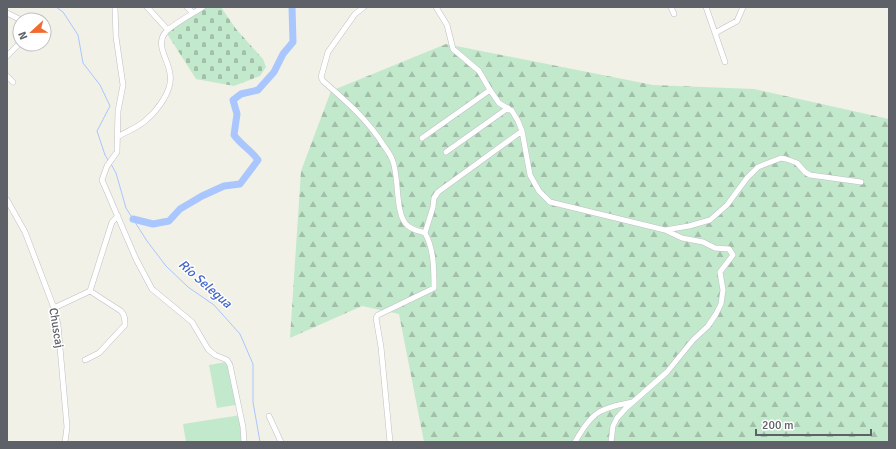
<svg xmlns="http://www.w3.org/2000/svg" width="896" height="449" font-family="Signika,sans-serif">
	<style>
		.forest { fill: url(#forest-firs) }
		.cemetery { fill: url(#cemetery-stones) }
		.pitch { fill: #c3e9cc }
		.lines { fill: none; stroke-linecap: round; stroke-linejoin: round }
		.stream { stroke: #aac6ff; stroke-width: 1 }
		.river { stroke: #aac6ff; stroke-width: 7 }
		.minor-casing { stroke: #bfbfc6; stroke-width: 6 }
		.minor { stroke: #fff; stroke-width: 5 }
		.labels { text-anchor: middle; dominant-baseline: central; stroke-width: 3; stroke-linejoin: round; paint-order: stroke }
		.street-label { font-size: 12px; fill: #5f6168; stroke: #fff }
		.water-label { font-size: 13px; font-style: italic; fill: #4567ca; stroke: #fff }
	</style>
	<defs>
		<pattern id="forest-firs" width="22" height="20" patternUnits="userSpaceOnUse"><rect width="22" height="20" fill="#c3e9cc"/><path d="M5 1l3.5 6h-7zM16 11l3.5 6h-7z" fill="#a2c0a9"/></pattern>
		<pattern id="cemetery-stones" width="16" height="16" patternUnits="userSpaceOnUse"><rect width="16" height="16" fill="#c3e9cc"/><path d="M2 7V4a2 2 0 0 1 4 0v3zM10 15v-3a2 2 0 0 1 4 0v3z" fill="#a2c0a9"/></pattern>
	</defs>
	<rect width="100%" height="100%" fill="#f1f1e7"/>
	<path class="forest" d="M446,44L653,85L754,89L889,119V442H424L399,314L362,306L290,338L301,171L331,91Z"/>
	<path class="cemetery" d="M205,7H221L236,29L263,59L266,67L260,76L234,86L196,79L166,32Z"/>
	<path class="pitch" d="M232,361L241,404L217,408L209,365Z
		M241,415L245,442H186L183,424Z"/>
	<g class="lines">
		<path class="stream" d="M56,7L63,12L78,35L83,63L100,85L110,106L97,131L105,155L108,160
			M111,164L116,173L126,208L147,241L166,266L188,287L214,305L240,334L253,364V402L260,442"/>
		<path class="river" d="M133,219L153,224L169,221L180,209L202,196L224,186L240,184L258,160C251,150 241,145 234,135L237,114L233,100L241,94L258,90L274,72L283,54L293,42L292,7"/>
		<defs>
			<path id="minor" d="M115,7L116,37L123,85L118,111L117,152L107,166L102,180L136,259L152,289L192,322L208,349L215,355L227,360L230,365L243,427L244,442
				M147,7L168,30
				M187,7L193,13
				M364,7L355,14L328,52L321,77L323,81C346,101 368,120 384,146C387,150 390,154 392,159C400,176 394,215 408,226C413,230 419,231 425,233C434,249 434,270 434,288L378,315L376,318L381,347L390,442
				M436,7L447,25L453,49L479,71L490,90L499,103L512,111L518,121L522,131L530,175L539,191L550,202L665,230L689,226L710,220L727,205L747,178L758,167L781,158L786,159L797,163L805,172L810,175L861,182
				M671,7L674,14
				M706,7L725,62
				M7,13L19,19
				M715,33L737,21L743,7
				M7,56L20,43
				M7,76L13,82
				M119,136C128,131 138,127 145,121C158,110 173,90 170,74C169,61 155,45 165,33C170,26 194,13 203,7
				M422,138L490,90
				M446,152L508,108
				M7,200L25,232L54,308L58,325L67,427L65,442
				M425,233L433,207L434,198L438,192L522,131
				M54,308L90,291L112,222L118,216
				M85,360L99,353L125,325C125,320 125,315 121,311L90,291
				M269,416L281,442
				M575,442C592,412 599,408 633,402
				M611,442L613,426L617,418L626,408L667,372L693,340L708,326L716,314L721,304L723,290L720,272L733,255L729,249L715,248L703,242L682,238L665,230"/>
		</defs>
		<use href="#minor" class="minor-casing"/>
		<use href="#minor" class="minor"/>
	</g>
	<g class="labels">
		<g class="street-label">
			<text transform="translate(56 328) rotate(81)">Chuscaj</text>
		</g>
		<g class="water-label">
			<text transform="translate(205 284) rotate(41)">Río Selegua</text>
		</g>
	</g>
	<rect width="896" height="449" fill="none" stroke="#5f6168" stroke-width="16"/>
	<g transform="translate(32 32) rotate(248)"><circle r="19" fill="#ffffff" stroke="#bfc0c3"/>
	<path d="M0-3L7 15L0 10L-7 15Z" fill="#f16a2e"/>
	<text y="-6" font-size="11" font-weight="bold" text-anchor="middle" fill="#5f6168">N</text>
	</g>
	<path d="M756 429v6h115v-6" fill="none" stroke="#5f6168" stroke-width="2"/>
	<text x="762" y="429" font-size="12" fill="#5f6168" stroke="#ffffff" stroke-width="3" paint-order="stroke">200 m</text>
</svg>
